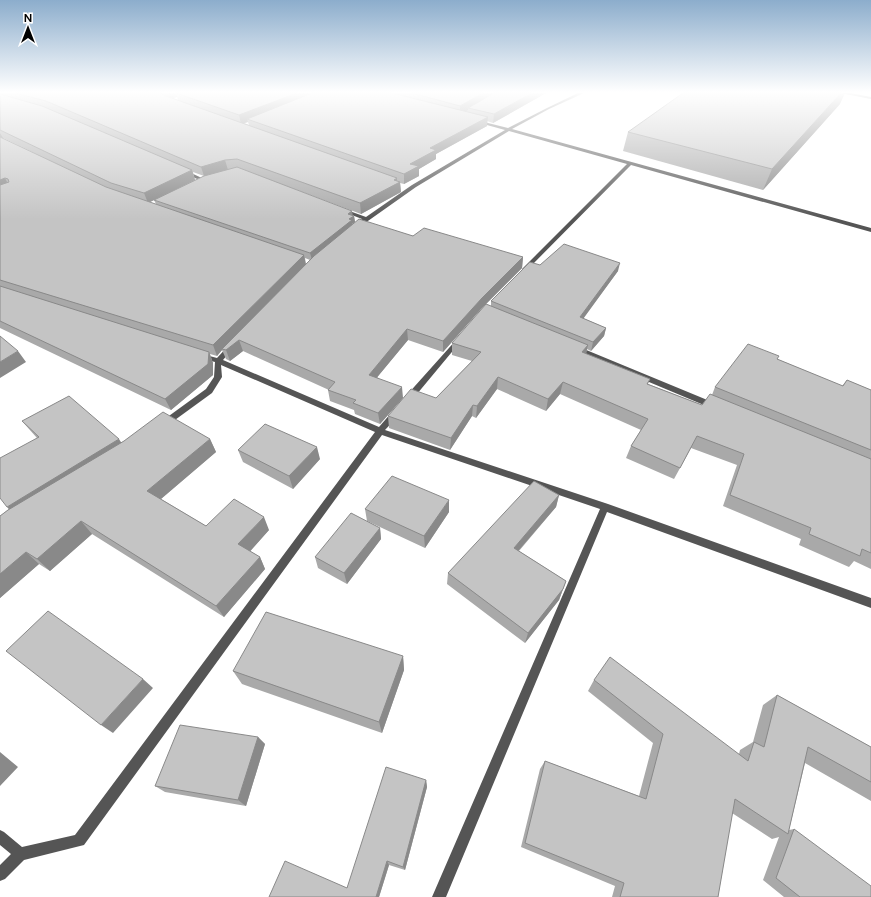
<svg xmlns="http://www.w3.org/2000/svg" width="871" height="897" font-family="Figtree,sans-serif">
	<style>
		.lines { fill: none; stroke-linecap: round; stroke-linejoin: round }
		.street { fill: #555; fill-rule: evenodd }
		.wall { fill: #a9a9a9; fill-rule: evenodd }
		.shaded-wall { fill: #898989 }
		.building { fill: #c4c4c4; stroke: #898989 }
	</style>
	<rect width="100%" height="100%" fill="#fff"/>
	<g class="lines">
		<path class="street" d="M578,93H584L549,109L512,129L871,228V232L631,165L526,271H522V269L627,164L509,131L416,187L358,228L353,227L362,219L339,210L344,209L366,217L412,185L505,130L476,122V120L508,128L547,108Z
			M840,93H850L871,97V99Z
			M183,171H187L206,180L202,181L183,173Z
			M459,338L461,339V341L412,400H406L405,398L406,396L457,339Z
			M229,345H231L234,347L223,360L379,427L392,412H398L399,414L398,416L385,430L608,504L871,598V608L607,512L446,897H432L600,509L382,435L84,845L24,860L5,879L0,881V865L11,854L0,845V830L4,832L22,847L75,835L375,432L221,365L222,377L212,393L168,425H162L161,423L162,421L206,389L214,377L215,362L200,358L199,356L200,354H202L217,358Z
			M575,347H579L717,404L718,406L717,408H711L575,351Z"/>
	</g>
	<path class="wall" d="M0,93H546L493,123L487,121V126L436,154V159L419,169V176L404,184L400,183L401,192L361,214L289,187L354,216L355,222L352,224L523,257L522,268L481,309L443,352L408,340L377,377L403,398L380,424L355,414L354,410L330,401L328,390H329L243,351L230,361L226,359L222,350L217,356L210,354L213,363V375L171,410L0,328ZM177,97L178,100L173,98ZM248,122L249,125L244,123ZM2,138H3L47,159ZM193,172L204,176L195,180ZM154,200L156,204L150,202ZM305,258L310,260L306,264Z
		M840,104L763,190L623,151L628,132Z
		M540,265L618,271L583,318L606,328L604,336L591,351L587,349L586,354L650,379L648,384L702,405L712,395L715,387L777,359L842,386L847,380L871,390V569L854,561L849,567L799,545L801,539L723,506L737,465L691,448L674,479L626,458L631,446L641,430L560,394L546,411L497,389L476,418L472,416L450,450L389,428L388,416L436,398L472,361L452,355V343L491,306V301Z
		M22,421L121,442L210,439L216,452L161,499L206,526L269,530L250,551L260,557L265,569L224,617L92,534L50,571L39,564L0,598V516L9,509L37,438L29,429Z
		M238,450L320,459L293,489L243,462Z
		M559,495L556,507L519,551L566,581L559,600L525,643L447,584L448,573Z
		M365,509L449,512L425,548L367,521Z
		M380,528L381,539L347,584L318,568L315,557Z
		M403,656L404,670L382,733L242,684L233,671Z
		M594,680L739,754L740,750L753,742L763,705L777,695L871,747V801L805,763L789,830L794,829L871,897H784L763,880L779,837L772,839L732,813L718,897H612L615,886L521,847L540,769L545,761L639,796L653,743L588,691Z
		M258,737L265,744L246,806L165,792L155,786Z
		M426,780L427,787L405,870L389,865L379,897H269L347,888Z"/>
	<path class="shaded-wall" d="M168,93H187H176L177,97L170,99Z
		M297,93H320L247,119L248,122L241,124L239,115Z
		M483,93H497L468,108V110L460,114V106Z
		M532,93H546L493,123L494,114Z
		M841,93H845L840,104L763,190L772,169Z
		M488,117L487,126L436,154V159L419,169V176L404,184V174L410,164L430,148Z
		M0,133L3,138H0Z
		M225,160L228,170L204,176L201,167Z
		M192,170L195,180L148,203L144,193Z
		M5,178L10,188L0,191V180Z
		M397,178V183L400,182L401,192L361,214L360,203Z
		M352,211L353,216H354L355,222L352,224L353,227L312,260L310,253L348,214Z
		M304,255L306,266L222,349V350L217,356L213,345Z
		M523,257L522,268L481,309L443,352V341L482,298Z
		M620,263L618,271L578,326L580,317Z
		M606,328L604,336L591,351L593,342Z
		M407,329L408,340L370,386L369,375Z
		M239,340L243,351L230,361L226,350Z
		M588,345L585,357L582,352Z
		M18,351L26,362L0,378V362Z
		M209,352L213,363V375L171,410L165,399Z
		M498,377L497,389L476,418L477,406Z
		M563,382L560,394L546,411L548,399Z
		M402,387L403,398L380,424L378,413Z
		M473,405L472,416L450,450L451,438Z
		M119,439L124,447L14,515L7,507Z
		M210,439L216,452L155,504L147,491Z
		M317,447L320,459L293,489L289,476Z
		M559,495L556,507L512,558L514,548Z
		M449,500V512L425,548L424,536Z
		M264,517L269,530L245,557L238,544Z
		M81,521L92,534L50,571L37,559Z
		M380,528L381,539L347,584L344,573Z
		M26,552L39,564L0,598V574Z
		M260,557L265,569L224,617L216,606Z
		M566,581L559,600L525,643L528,633Z
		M403,656L404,670L382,733L379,722Z
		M143,679L153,688L113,733L101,725Z
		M258,737L265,744L246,806L238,800Z
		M0,752L18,767L0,786Z
		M426,780L427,787L405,870L403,867Z
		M387,861L389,865L379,897H376Z"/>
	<path class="building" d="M15,93H160L166,96L397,178L394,180L400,182L360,203L237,159L225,160L201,167L46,101Z
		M176,93H297L239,115Z
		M312,93H392L488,117L430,148L436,150L410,164L419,166L404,174L247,119Z
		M412,93H483L460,106Z
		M494,93H532L494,114L468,108Z
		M683,93H841L772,169L628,132Z
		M0,94L42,106L192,170L144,193L111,183L0,130Z
		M0,137L106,187L304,255L213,345L0,280V185L9,182L8,179L5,178L0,180Z
		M237,167L352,211L348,214L354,216L349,219L352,220L310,253L154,200L204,176Z
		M359,219L413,236L424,228L523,257L482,298L443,341L407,329L369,375L402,387L378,413L353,403L356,400L328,390L335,382L239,340L226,350L222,349L314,256Z
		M564,244L620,263L580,317L606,328L593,342L491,301L530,262L540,265Z
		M0,286L209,352L208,364L165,399L0,321Z
		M486,304L588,345L582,352L650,379L647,384L702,405L710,394L871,459V553L862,549L860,556L809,534L811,528L730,495L744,454L697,436L680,468L631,446L648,419L563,382L548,399L498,377L477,406L473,405L451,438L388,416L411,389L436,398L481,352L452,343Z
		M0,336L18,351L0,362Z
		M748,344L779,356L777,359L843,386L847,380L871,390V450L715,387Z
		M69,396L119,439L7,507L0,498V458L39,437L22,421Z
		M163,412L210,439L147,491L206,526L234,499L264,517L238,544L260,557L216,606L81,521L37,559L26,552L0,574V516L8,510L124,441Z
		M265,424L317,447L289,476L238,450Z
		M392,476L449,500L424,536L365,509Z
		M534,481L559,495L514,548L566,581L563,589L528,633L448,573Z
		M351,513L380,528L344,573L315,557Z
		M48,611L143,679L101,725L6,651Z
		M266,612L403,656L379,722L233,671Z
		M610,657L748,761L754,742L764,747L777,695L871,747V782L808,747L788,834L735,799L718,897H620L624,883L525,843L545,761L646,799L663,734L594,680Z
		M180,725L258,737L238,800L155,786Z
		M386,767L426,780L403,867L387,861L376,897H269L285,861L347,888Z
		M794,829L871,886V897H800L776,878Z"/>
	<linearGradient id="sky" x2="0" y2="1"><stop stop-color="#8cadcc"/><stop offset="0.42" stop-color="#fff"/><stop offset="1" stop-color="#fff" stop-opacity="0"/></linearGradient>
	<rect width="871" height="219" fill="url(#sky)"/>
	<g transform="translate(28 28)" stroke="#ffffff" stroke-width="3" paint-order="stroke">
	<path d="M0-3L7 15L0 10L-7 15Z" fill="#000000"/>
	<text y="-6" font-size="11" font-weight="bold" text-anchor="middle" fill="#000000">N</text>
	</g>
</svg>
